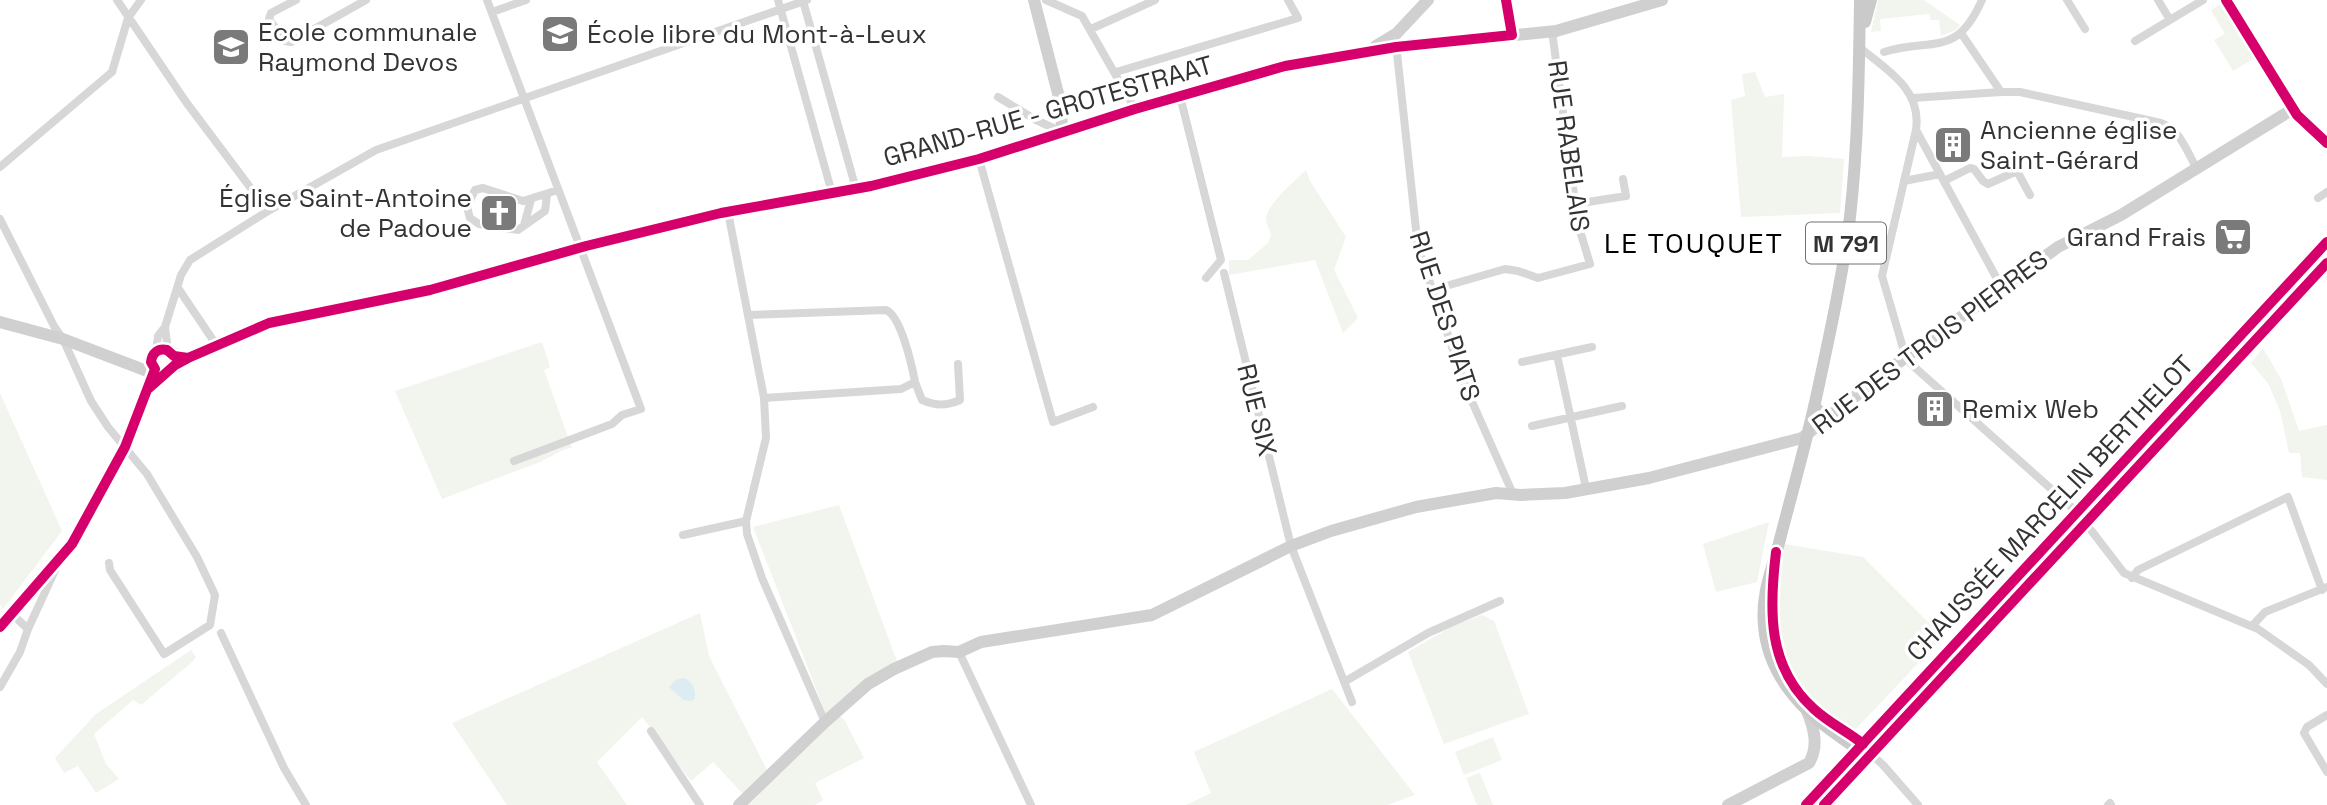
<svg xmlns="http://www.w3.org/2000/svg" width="2327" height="805" font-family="'Space Grotesk',sans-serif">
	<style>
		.green { fill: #f1f5ed }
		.water { fill: #ddebf3 }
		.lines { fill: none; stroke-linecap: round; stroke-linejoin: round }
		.street { stroke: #d7d7d7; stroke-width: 8 }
		.secondary { stroke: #d0d0d0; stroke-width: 12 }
		.primary { stroke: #cacaca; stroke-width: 12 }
		.cycleway-casing { stroke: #fff; stroke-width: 15 }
		.cycleway { stroke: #d6006c; stroke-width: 10 }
		.labels { text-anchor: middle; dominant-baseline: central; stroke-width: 7; stroke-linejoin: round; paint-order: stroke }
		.shield { fill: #fff; stroke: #707070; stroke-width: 2 }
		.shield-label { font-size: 24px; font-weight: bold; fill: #333 }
		.poi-label { font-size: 26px; fill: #333; stroke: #fff; text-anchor: start }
		.street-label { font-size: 26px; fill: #333; stroke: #fff }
		.neighbourhood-label { font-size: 28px; letter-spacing: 2px; fill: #000; stroke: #fff }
	</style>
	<rect width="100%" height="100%" fill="#fff"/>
	<path class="green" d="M1878,0H1924L1960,25L1956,30L1941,36L1939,20H1931L1929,14L1880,19L1881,31L1871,32Z
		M2222,3L2255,58L2233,71L2214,40L2225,34L2211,10Z
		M1755,72L1765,97L1784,94L1782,157L1809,156L1844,159L1840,213L1741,217L1731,100L1745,96L1742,74Z
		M1306,170L1310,181L1346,237L1334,270L1358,318L1343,333L1315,260L1229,275V260H1248L1268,243L1271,235C1270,230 1266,224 1266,218C1268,203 1295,181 1306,170Z
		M542,342L550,367L544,370L572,448L565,449L540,462L442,499L395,391Z
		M2263,348L2282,381L2299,431L2327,425V480L2302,477L2300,453H2289L2280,411L2269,385L2251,363Z
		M0,393L62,531L3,609L0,604Z
		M839,505L898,664L827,717L753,527Z
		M1769,522L1757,582L1716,592L1703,544Z
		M1784,544L1863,557L1943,637L1854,731C1844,725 1831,719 1821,711C1789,683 1773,640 1775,598C1776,580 1781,561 1784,544Z
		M700,613L709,656L767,770L743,794L713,762L691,781L642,717L597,762L627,805H507L452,723Z
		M1482,615L1494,621L1529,714L1444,744L1408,652L1451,627Z
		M191,650L196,657L192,662L141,705L133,700L94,734L106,764L119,779L96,793L78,766L64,773L55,758L96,714Z
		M1332,689L1415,795L1387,805H1186L1211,793L1194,752Z
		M840,716L845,721L864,758L815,783L823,800L815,805H748Z
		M1493,737L1502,760L1464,775L1455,752Z
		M1480,773L1493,805H1477L1466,778Z"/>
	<path class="water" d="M683,678C693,681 695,689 695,698L692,701L683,700L669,687L677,679Z"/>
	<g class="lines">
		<path class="street" d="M117,0L186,102L268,211
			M296,0L271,13L269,19L285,41L291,42L366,0
			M487,0L641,409L622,415L612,424L514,461
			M778,0L832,193
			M1046,0L1082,16L1135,109
			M2067,0L2085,29
			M2158,0L2170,20
			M803,1L856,189
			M492,12L526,0
			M1091,29L1155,0
			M1961,33L2001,92
			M2135,41L2203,0
			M1396,44L1418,248L1466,388L1513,494
			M1859,47C1887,70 1922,89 1916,130L1882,276L1903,348L1911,364L2077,512L2124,573L2258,629L2309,665L2327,684
			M1884,52C1932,37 1956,59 1982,0
			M1116,72L1298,18L1288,0
			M1180,96L1221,260L1206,278
			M998,97L1036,120L1062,132
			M1913,98L2001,92H2020L2161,123C2180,129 2187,152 2197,169
			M1916,130L2002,288
			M979,159L1053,422L1093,407
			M0,167L112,72L128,18L141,0
			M1904,181L1940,174
			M1944,181L1970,168L1974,169L1983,181L1988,184L2017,171L2030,195
			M547,195L545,211L518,230L479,224L470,218L467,207L475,190L483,188L523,201L558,190
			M2318,198L2327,192
			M1575,204L1626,196L1623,179
			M728,212L764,398L766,438L746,521L747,534L762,578L825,722
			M0,219L54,326L63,339L91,401L108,427L147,474L197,557L215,595L210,625L164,654L110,570L109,563
			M524,225L531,200
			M1224,273L1291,546L1352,702
			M178,288L217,346
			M1432,290L1505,269L1518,271L1538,278L1590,264L1578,224L1552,31
			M749,315L886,310C901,316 912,366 915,382L901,389L764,398
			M165,327L168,350
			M156,352L158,336L165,327L181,275L190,260L268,211L376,150L807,0
			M1557,355L1586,488
			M1522,362L1592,347
			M915,382L922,400C936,406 946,406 960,400L958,364
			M1532,426L1622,406
			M683,535L746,521
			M2132,578L2138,570L2288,497L2322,590
			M12,614L28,629L57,566
			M2252,626L2265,612L2327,587
			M0,627L72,544L125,447L155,369
			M221,633L284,768L306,805
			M959,652L1031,805
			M1344,682L1428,633L1500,601
			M0,687L20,652L28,629
			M2327,715L2307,727L2304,733L2327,772
			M651,731L700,805
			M1871,754L1883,765L1918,805
			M2108,805L2110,803L2111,805"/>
		<path class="secondary" d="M1034,0L1061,105L1062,132
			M1506,0L1512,35
			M2226,0L2297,115L2327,143
			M1376,46L1396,34L1428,0
			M0,322L63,339L147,371L154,368
			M188,358C175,357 166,344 154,354L151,362L157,371L167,373L188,358L269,323L430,290L586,246L721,213L871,186L979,159L1135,109L1275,69L1396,47L1556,31L1662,0
			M739,805L825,722L868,684L894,669L932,652L944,651L959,652L981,642L1152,615L1291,546L1331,531L1416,507L1496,493L1521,495L1565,493L1649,478L1802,438L1907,356L2058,247L2121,215L2293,109
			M1728,805L1809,763C1819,746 1814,728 1807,711"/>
		<path class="primary" d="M1860,0C1859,72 1858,146 1850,217C1843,274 1830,333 1818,389C1807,441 1792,492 1779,543C1771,572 1761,595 1764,626C1768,674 1801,710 1839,736C1849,743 1859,752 1871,754
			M1865,22L1871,0
			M1814,406L1821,413L1832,414
			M1806,805L2327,242
			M1824,805L2327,263"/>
		<defs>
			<path id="cycleway" d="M2226,0L2297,115L2327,143
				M149,388L175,365L188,358L269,323L430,290L586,246L721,213L871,186L979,159L1135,109L1285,66L1396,47L1512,35L1506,0
				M1776,552C1769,610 1767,667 1814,709C1829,723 1847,731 1863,744
				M0,627L72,544L125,447L155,369L151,362C152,353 158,348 167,350L174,356L188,358
				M1806,805L2327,242
				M1824,805L2327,263"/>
		</defs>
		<use href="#cycleway" class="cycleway-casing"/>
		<use href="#cycleway" class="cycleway"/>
	</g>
	<defs>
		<symbol id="school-square" viewBox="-11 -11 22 22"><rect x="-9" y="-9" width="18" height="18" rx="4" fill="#7a7a7a" stroke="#fff"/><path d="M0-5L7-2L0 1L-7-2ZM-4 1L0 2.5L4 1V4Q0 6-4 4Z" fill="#fff"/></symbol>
		<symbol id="building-square" viewBox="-11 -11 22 22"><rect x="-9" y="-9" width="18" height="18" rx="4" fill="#7a7a7a" stroke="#fff"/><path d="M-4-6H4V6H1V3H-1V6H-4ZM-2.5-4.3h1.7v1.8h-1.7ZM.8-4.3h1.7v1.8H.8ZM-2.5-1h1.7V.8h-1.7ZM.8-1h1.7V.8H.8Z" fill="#fff"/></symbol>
		<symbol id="church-square" viewBox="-11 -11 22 22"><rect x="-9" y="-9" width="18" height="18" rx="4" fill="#7a7a7a" stroke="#fff"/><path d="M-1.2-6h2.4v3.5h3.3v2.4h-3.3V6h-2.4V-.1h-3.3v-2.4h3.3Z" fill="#fff"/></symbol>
		<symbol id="supermarket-square" viewBox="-11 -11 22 22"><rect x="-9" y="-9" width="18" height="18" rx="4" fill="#7a7a7a" stroke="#fff"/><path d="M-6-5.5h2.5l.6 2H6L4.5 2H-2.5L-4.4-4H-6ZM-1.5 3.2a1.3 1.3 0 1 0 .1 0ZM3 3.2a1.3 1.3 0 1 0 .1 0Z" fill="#fff"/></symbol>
	</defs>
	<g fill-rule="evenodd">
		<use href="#school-square" x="538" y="12" width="44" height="44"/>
		<use href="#school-square" x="209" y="25" width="44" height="44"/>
		<use href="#building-square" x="1931" y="123" width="44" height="44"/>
		<use href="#church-square" x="477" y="191" width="44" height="44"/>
		<use href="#supermarket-square" x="2211" y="215" width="44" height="44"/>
		<use href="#building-square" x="1913" y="387" width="44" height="44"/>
	</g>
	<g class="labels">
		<rect class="shield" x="1806" y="222.5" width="80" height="41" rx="5"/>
		<g class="shield-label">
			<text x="1846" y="243">M 791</text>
		</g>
		<g class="poi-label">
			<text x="258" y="32">Ecole communale<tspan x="258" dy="30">Raymond Devos</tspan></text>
			<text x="587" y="34">École libre du Mont-à-Leux</text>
			<text x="1980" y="130">Ancienne église<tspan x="1980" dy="30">Saint-Gérard</tspan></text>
			<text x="472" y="198" text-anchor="end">Église Saint-Antoine<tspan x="472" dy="30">de Padoue</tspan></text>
			<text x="2206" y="237" text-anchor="end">Grand Frais</text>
			<text x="1962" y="409">Remix Web</text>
		</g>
		<g class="street-label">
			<text transform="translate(1048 111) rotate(-16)">GRAND-RUE - GROTESTRAAT</text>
			<text transform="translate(1569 146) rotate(82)">RUE RABELAIS</text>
			<text transform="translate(1445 316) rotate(72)">RUE DES PIATS</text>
			<text transform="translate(1930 342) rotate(-37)">RUE DES TROIS PIERRES</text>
			<text transform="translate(1257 410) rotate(76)">RUE SIX</text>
			<text transform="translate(2050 508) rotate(-47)">CHAUSSÉE MARCELIN BERTHELOT</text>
		</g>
		<g class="neighbourhood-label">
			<text x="1694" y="243">LE TOUQUET</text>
		</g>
	</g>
</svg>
